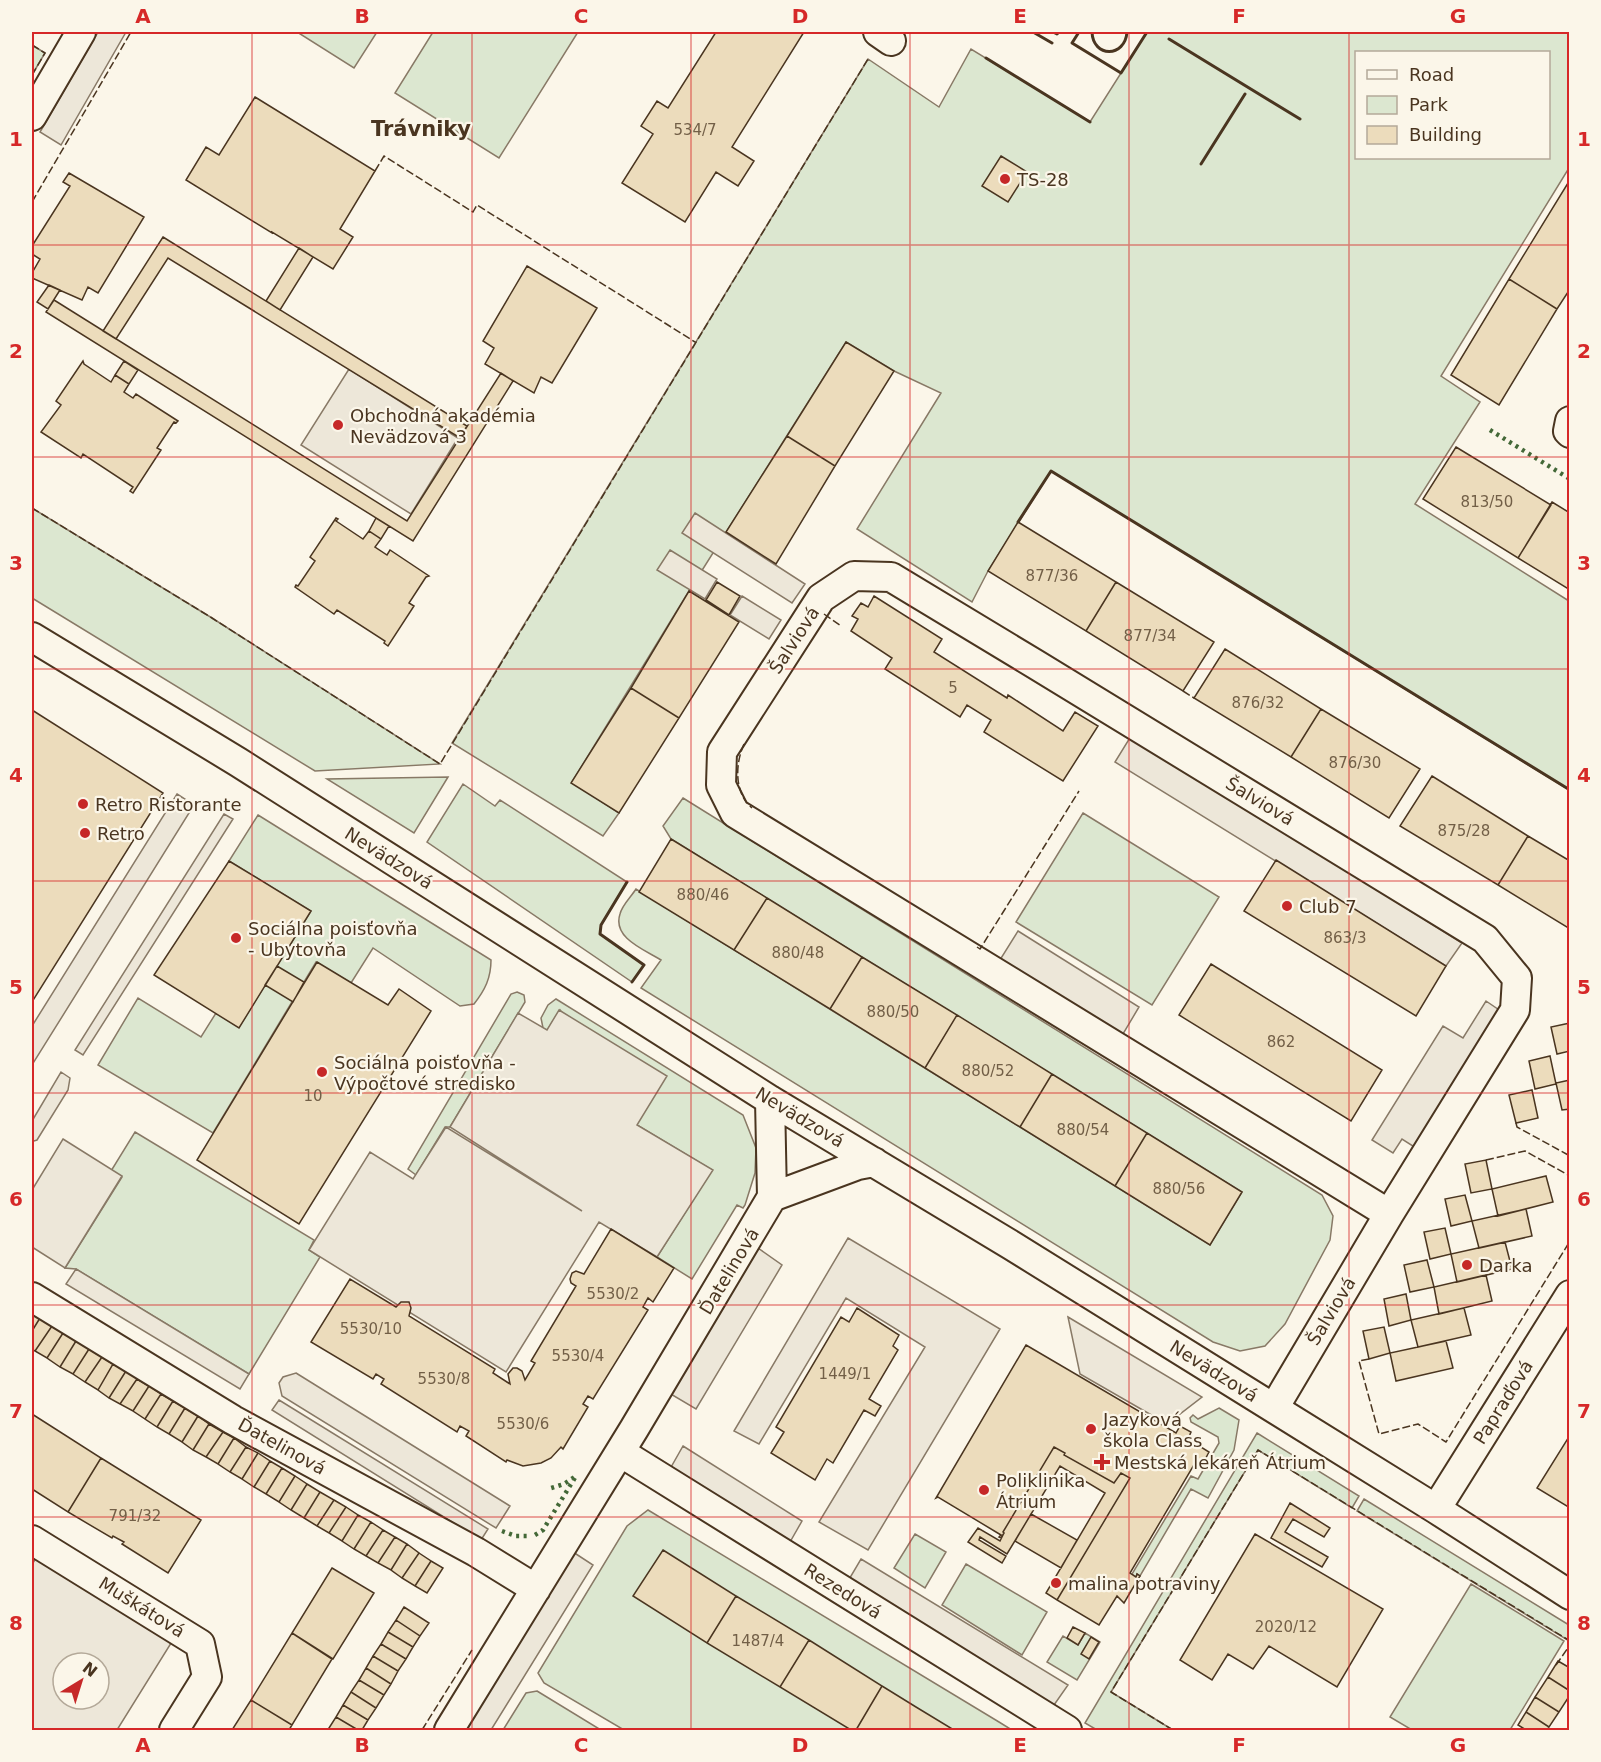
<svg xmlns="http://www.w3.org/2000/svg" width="1601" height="1762" font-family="'DejaVu Sans',sans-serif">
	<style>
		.green { fill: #dce7d0; stroke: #887966; stroke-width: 1.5; fill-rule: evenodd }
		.parking { fill: #ede7d9; stroke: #887966; stroke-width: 1.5; fill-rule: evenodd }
		.building { fill: #ecdcbc; stroke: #4a3520; stroke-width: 1.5 }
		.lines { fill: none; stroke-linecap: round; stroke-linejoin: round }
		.minor-casing { stroke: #4a3520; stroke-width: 32 }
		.minor { stroke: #fbf6e9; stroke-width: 28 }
		.hedge { stroke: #436837; stroke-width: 4.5; stroke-dasharray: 3 4.5; stroke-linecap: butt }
		.fence { stroke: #4a3520; stroke-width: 1.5; stroke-dasharray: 8 3; stroke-linecap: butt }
		.wall { stroke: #4a3520; stroke-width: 3 }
		.grid { fill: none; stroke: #d62828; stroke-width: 1.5; stroke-opacity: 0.55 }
		.poi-dot { fill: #c62828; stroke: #fbf6e9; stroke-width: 2 }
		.labels { text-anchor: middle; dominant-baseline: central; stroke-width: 4.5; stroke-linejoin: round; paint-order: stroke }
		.number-label { font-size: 15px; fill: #725f47 }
		.poi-label { font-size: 18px; fill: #4a3520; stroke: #fbf6e9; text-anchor: start }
		.street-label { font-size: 18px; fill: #4a3520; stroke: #fbf6e9 }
		.quarter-label { font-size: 21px; font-weight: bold; fill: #4a3520; stroke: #fbf6e9 }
		.neatline { fill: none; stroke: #d62828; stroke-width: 2 }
		.grid-label { font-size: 20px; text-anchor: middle; font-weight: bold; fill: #d62828 }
	</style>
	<rect width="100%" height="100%" fill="#fbf6e9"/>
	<path class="green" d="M297,32H377L354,68Z
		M433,32H578L499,158L395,93Z
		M1147,32H1569V168L1441,376L1480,402L1415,504L1569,601V790L1051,471L988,571L972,602L857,529L941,393L894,371L846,342L689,591L572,782L619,813L603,836L452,743L868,59L939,107L971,49L1090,122ZM1356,52H1548V158H1356Z
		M32,45L45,53L32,75Z
		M32,508L212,618L440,764L315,771L32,598Z
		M448,777L414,833L327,779Z
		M463,784L495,806L500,800L627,882L601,925L600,934L644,965L632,982L427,842Z
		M683,798L1322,1195L1333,1216L1330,1240L1285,1324L1265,1346L1240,1351L1213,1342L641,988L661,960C645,950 612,938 620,914C622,905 631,897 636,889L1210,1245L1242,1192L671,839L663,826Z
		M1083,813L1219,897L1152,1005L1016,922Z
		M258,815L491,960C491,978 485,990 474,1004L460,1006L373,948L351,983L316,962L213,1133L98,1065L138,998L201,1037L216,1013L239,1027L311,911L229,861Z
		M517,992L524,995L525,1002L450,1127H445L416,1175L408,1169L511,994Z
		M556,999L743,1115L756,1148L755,1173L745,1205L743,1208L737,1205L692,1279L657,1257L712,1170L637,1125L560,1010L547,1031L543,1028L541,1018L548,1005Z
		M135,1132L314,1240L309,1250L320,1257L249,1374L76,1269L65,1268L122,1177L111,1171Z
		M1219,1408L1239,1420L1234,1450L1208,1498L1191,1489L1140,1576L1137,1574L1136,1577L1132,1574L1191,1476L1198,1479L1219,1443L1218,1437L1191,1422L1190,1418L1193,1415L1198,1419Z
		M1257,1433L1359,1496L1352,1508L1258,1450L1111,1692L1173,1730H1097L1085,1723Z
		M1364,1499L1569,1625V1641L1357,1511Z
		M648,1510L999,1722L1012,1730H624L544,1683L538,1673L627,1526Z
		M915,1534L946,1552L925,1588L894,1568Z
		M966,1564L1047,1612L1022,1655L942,1605Z
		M1471,1584L1564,1641L1510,1730H1412L1390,1717Z
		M1085,1633L1100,1642L1077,1680L1047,1662L1063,1636L1078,1645Z
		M537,1691L601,1730H503L526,1693Z"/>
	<path class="parking" d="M98,32H126L61,145L40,132Z
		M349,369L458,438L411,514L301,445Z
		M695,513L805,584L792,603L682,533Z
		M670,550L717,579L705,599L657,570Z
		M742,596L781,620L769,639L730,615Z
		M1131,736L1462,943L1446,966L1115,762Z
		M177,794L194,805L32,1065V1026Z
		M224,814L233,819L83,1055L75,1050Z
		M1018,931L1139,1007L1120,1039L998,963Z
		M1486,1001L1505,1014L1419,1150L1402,1139L1393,1153L1372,1140L1443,1026L1463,1038Z
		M559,1010L667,1076L637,1125L713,1170L657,1257L599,1222L506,1372L309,1250L370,1152L413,1179L446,1127L582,1211L450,1127L518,1013L547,1030Z
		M61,1072L70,1078L68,1090L37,1140L34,1141L32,1140V1121Z
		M63,1139L122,1176L65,1268L32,1247V1190Z
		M848,1238L1000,1329L868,1550L819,1522L925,1347L846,1298L759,1444L734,1431Z
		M758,1248L782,1265L696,1409L669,1393Z
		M76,1269L249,1374L240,1389L66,1284Z
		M1068,1317L1202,1397L1167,1424L1080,1374Z
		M296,1373L510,1506L496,1528L282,1396L279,1383L283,1377Z
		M279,1400L488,1529L481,1540L272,1410Z
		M683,1446L802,1521L790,1542L670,1469Z
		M573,1552L593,1565L491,1730H463Z
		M37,1556L173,1640L117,1730H32V1565ZM63,1663H99V1699H63Z
		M861,1559L1068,1685L1054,1705L848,1581Z"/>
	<path class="building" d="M716,32H804L732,147L754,161L738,186L716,172L685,222L622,183L653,134L641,126L657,101L668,108Z
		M255,97L375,171L340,229L353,237L333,269L272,232V233L186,180L206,147L219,155Z
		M1001,156L1027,172L1008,202L982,186Z
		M69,173L144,217L98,293L88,287L82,300L32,278V273L40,259L32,254V246L70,186L63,182Z
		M1568,183L1570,184V289L1557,309L1509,279Z
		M163,237L467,426L460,438L168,258L116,339L103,331Z
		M299,248L313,257L280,310L266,301Z
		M527,266L597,308L552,383L541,377L534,393L485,364L494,348L483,341Z
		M1509,279L1557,309L1499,405L1451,375Z
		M49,285L60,290L48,309L37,302Z
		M54,300L407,521L501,373L513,381L413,541L46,312Z
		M846,342L894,371L835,466L787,436Z
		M83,361L84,364L111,382L115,375L129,384L124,392L133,398L136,394L178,421L176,423L174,422L157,448L161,450L133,493L130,491L133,487L83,454L81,458L41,432L61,405L56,401Z
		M124,361L138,370L129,384L115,375Z
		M787,436L835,466L776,564L726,532Z
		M1456,447L1551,505L1518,558L1423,499Z
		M1552,502L1570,513V590L1518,558Z
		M336,518L338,519L336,521L363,539L369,531L381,539L375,547L387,555L390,550L429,576L426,577L409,603L414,606L388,646L384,643L385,641L337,610L334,614L295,587L296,585L298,586L315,561L310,557Z
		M376,518L389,526L381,539L369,531Z
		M1018,522L1116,582L1086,631L988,571Z
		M717,582L740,596L729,615L706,600Z
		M1116,582L1214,642L1183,691L1086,631Z
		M689,591L739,622L679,718L631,688Z
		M874,596L942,639L934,652L1007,698L1008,695L1063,731L1075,712L1098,726L1063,781L984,732L991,720L967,705L960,717L885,669L892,658L851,631L858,619L852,616L861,603L868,607Z
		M1225,649L1321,709L1291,757L1194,698Z
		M631,688L679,718L619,813L571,783Z
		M1321,709L1420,769L1389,818L1291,757Z
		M32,710L163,793L32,1002Z
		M1432,776L1528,836L1498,885L1400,826Z
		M1528,836L1570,861V929L1498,885Z
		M671,839L767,898L734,950L639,892Z
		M1276,860L1446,966L1416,1016L1244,911Z
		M229,861L311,911L239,1028L154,975Z
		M767,898L862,957L830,1009L734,950Z
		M862,957L957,1015L925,1068L830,1009Z
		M317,962L388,1005L399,989L431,1011L299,1224L197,1160Z
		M1211,964L1382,1070L1351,1121L1179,1015Z
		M277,966L304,982L293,1002L265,985Z
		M957,1015L1052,1074L1020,1127L925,1068Z
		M1570,1023V1051L1557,1054L1551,1027Z
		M1550,1056L1556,1084L1535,1089L1529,1061Z
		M1052,1074L1147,1133L1115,1186L1020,1127Z
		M1570,1080V1109L1562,1110L1556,1083Z
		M1532,1090L1538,1118L1516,1123L1509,1095Z
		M1147,1133L1242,1192L1210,1245L1115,1186Z
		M1486,1160L1492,1189L1471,1193L1465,1164Z
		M1546,1176L1553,1202L1498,1216L1492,1189Z
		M1465,1195L1472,1221L1451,1226L1445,1199Z
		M1526,1209L1532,1236L1479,1248L1472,1221Z
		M1445,1228L1451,1254L1430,1259L1424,1232Z
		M611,1229L674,1268L653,1302L648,1298L643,1307L648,1310L593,1399L588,1396L583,1404L588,1407L563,1449L561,1447L551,1458L541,1463L523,1466L507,1460L506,1462L466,1436L469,1431L460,1426L457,1432L381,1384L384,1379L376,1374L373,1379L311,1342L350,1279L396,1307L401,1302H409L411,1308L409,1316L495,1369L493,1373L510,1384L508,1374L513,1368H517L522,1371L525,1380L535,1363L531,1361L576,1286L571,1283L570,1279L572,1273L576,1271L584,1274Z
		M1505,1242L1512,1269L1457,1282L1451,1254Z
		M1427,1260L1434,1287L1410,1292L1404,1265Z
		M1486,1275L1492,1301L1439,1314L1434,1287Z
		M1406,1294L1411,1320L1389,1326L1384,1299Z
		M857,1308L899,1335L893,1346L898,1350L869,1399L881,1406L875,1416L864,1410L833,1463L827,1459L815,1480L771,1453L784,1432L776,1427L841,1317L849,1322Z
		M1464,1308L1471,1335L1418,1347L1411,1320Z
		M32,1314L40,1318L32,1331Z
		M40,1318L52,1326L35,1351L32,1349V1331Z
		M52,1326L63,1333L47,1358L35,1351Z
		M1384,1327L1390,1353L1369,1359L1363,1331Z
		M63,1333L76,1341L60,1367L47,1358Z
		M76,1341L89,1349L73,1374L60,1367Z
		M1446,1341L1453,1368L1396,1381L1390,1353Z
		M1026,1345L1176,1433L1180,1426L1191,1432L1188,1439L1209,1452L1201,1467L1195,1463L1130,1573L1136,1577L1137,1574L1140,1576L1124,1603L1117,1596L1099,1625L1057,1600L1130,1478L1121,1473L1114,1483L1064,1455L1065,1453L1054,1447L1003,1532L1004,1533L1001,1538L999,1537L1001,1535L938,1497L936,1498Z
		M89,1349L102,1357L85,1382L73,1374Z
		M102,1357L113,1364L98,1390L85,1382Z
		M113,1364L126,1371L109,1398L98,1390Z
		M126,1371L137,1379L120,1404L109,1398Z
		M137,1379L149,1386L133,1411L120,1404Z
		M149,1386L161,1394L145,1419L133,1411Z
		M161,1394L173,1401L157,1427L145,1419Z
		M173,1401L185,1408L169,1434L157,1427Z
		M185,1408L198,1416L182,1442L169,1434Z
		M32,1414L101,1458L68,1512L32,1489Z
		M198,1416L209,1424L193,1450L182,1442Z
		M209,1424L223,1432L206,1457L193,1450Z
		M223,1432L234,1438L218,1464L206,1457Z
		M1570,1435V1508L1537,1488Z
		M234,1438L246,1447L230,1472L218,1464Z
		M246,1447L258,1453L242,1479L230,1472Z
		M1054,1447L1065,1453L1064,1455L1114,1483L1121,1473L1130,1478L1057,1600L1046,1593L1105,1493L1060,1466L1007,1554L980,1537L979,1540L1006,1556L1002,1563L968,1542L978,1528L1000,1541L1004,1533L1003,1532Z
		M258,1453L270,1461L254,1487L242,1479Z
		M101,1458L201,1520L168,1573L122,1544L124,1542L113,1536L112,1538L68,1512Z
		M270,1461L282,1468L266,1494L254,1487Z
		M282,1468L295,1476L279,1502L266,1494Z
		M295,1476L307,1484L291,1510L279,1502Z
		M307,1484L320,1492L304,1518L291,1510Z
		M320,1492L334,1500L317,1526L304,1518Z
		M334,1500L346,1507L329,1533L317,1526Z
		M1290,1503L1330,1528L1324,1537L1293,1519L1285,1532L1328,1557L1322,1567L1271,1538Z
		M346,1507L358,1515L342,1541L329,1533Z
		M1031,1514L1077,1540L1061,1568L1015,1541Z
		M358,1515L371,1522L354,1549L342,1541Z
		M371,1522L383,1530L366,1556L354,1549Z
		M383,1530L395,1537L378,1563L366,1556Z
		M1255,1534L1383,1609L1337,1687L1269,1646L1253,1669L1228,1654L1212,1680L1180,1660Z
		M395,1537L407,1544L391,1570L378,1563Z
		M407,1544L419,1553L402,1578L391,1570Z
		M663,1550L736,1596L707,1643L633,1596Z
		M419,1553L431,1561L415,1586L402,1578Z
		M431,1561L443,1568L427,1593L415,1586Z
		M332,1568L374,1593L333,1659L292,1633Z
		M736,1596L809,1640L780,1687L707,1643Z
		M404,1607L429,1623L420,1636L396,1620Z
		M396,1620L420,1636L413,1647L388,1632Z
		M1073,1627L1085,1633L1078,1645L1067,1638Z
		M388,1632L413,1647L406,1659L381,1644Z
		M292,1633L332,1659L292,1725L251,1700Z
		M1091,1637L1099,1642L1089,1659L1081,1654Z
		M809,1640L882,1686L856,1730H851L780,1687Z
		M381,1644L406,1659L398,1671L373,1656Z
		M373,1656L398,1671L391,1684L366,1668Z
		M1558,1661L1570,1668V1691L1548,1677Z
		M366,1668L391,1684L384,1695L359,1680Z
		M1548,1677L1570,1691V1695L1559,1712L1535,1697Z
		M359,1680L384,1695L376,1708L351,1692Z
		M882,1686L916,1707L954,1730H856Z
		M351,1692L376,1708L368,1720L343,1705Z
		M1535,1697L1559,1712L1549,1727L1526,1712Z
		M251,1700L292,1725L289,1730H232Z
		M343,1705L368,1720L362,1730H358L336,1717Z
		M1526,1712L1549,1727L1547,1730H1526L1518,1725Z
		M336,1717L358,1730H333L329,1728Z"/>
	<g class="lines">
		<defs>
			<path id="minor" d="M878,32L891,41
				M32,116L81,32
				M1570,421L1568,431L1570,433
				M32,637L238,762L770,1100L1011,1245L1436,1509L1570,1595
				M772,1197L858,1165L874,1162
				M32,1297L233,1420L476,1552L536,1589
				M1274,1408L1389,1214L1515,1010L1517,978L1485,939L1035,664L891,577L854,576L821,598L722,752L721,785L735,813L1389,1214
				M620,1452L1067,1730
				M1436,1509L1570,1295
				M32,1540L200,1644L207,1677L174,1730
				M449,1730L634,1429L772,1197L770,1100"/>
		</defs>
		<use href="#minor" class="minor-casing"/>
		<use href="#minor" class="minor"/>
		<path class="hedge" d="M1490,430L1570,479
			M502,1531L516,1536H530
			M535,1535L543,1530L576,1476L564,1484L548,1489"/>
		<path class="fence" d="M32,45L45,53L32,75
			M375,171L384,156L473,212L477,205L695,342
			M32,202L131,32
			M32,508L212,618L440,764L868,59
			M824,614L841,626
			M1183,691L1194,698
			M744,744C735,764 734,793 752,808
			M977,947L980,949L1079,791
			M1516,1123L1517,1127L1570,1156
			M1486,1160L1525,1151L1570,1176
			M1369,1359L1359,1361L1379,1434L1418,1424L1446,1442L1570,1241
			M1556,1665L1570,1645
			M422,1730L472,1650
			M1173,1730L1111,1692L1258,1450L1570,1641"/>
		<path class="wall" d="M1033,32L1052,43
			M1053,32L1057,34L1059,32
			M1079,32L1072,43L1121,73L1147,32
			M1092,32C1093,58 1125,58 1127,32
			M1169,39L1300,119
			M986,58L1090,122
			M1201,164L1245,94
			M1018,522L1051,471L1570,790
			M627,882L601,925L600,934L644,965L632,982"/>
	</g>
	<path class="grid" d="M252,32V1730M472,32V1730M691,32V1730M910,32V1730M1129,32V1730M1349,32V1730M32,245H1570M32,457H1570M32,669H1570M32,881H1570M32,1093H1570M32,1305H1570M32,1517H1570"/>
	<g class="poi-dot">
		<circle cx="1005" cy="179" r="6"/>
		<circle cx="338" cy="425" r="6"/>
		<circle cx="83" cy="804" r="6"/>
		<circle cx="85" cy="833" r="6"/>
		<circle cx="1287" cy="906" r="6"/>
		<circle cx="236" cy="938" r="6"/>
		<circle cx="322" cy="1072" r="6"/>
		<circle cx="1467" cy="1265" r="6"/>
		<circle cx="1091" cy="1429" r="6"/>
		<path d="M1099 1453h6v6h6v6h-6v6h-6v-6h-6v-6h6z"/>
		<circle cx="984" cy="1490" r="6"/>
		<circle cx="1056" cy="1583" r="6"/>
	</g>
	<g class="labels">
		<g class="number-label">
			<text x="695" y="130">534/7</text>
			<text x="1487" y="502">813/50</text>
			<text x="1052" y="576">877/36</text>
			<text x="1150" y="636">877/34</text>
			<text x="953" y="688">5</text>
			<text x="1258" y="703">876/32</text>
			<text x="1355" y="763">876/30</text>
			<text x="1464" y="831">875/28</text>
			<text x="703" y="895">880/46</text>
			<text x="1345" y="938">863/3</text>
			<text x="798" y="953">880/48</text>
			<text x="893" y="1012">880/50</text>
			<text x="1281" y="1042">862</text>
			<text x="988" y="1071">880/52</text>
			<text x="313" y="1096">10</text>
			<text x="1083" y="1130">880/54</text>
			<text x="1179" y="1189">880/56</text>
			<text x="613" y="1294">5530/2</text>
			<text x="371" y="1329">5530/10</text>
			<text x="578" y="1356">5530/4</text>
			<text x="845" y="1374">1449/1</text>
			<text x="444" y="1379">5530/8</text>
			<text x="523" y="1424">5530/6</text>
			<text x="135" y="1516">791/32</text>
			<text x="1286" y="1627">2020/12</text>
			<text x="758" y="1641">1487/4</text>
		</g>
		<g class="poi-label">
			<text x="1017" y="179">TS-28</text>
			<text x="350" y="415">Obchodná akadémia<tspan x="350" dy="21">Nevädzová 3</tspan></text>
			<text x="95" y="804">Retro Ristorante</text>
			<text x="97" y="833">Retro</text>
			<text x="1299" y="906">Club 7</text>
			<text x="248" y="928">Sociálna poisťovňa<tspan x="248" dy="21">- Ubytovňa</tspan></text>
			<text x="334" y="1062">Sociálna poisťovňa -<tspan x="334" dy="21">Výpočtové stredisko</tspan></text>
			<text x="1479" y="1265">Darka</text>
			<text x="1103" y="1419">Jazyková<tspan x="1103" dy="21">škola Class</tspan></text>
			<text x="1114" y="1462">Mestská lekáreň Átrium</text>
			<text x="996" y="1480">Poliklinika<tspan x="996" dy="21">Átrium</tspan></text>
			<text x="1068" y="1583">malina potraviny</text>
		</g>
		<g class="street-label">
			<text transform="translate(794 640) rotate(-57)">Šalviová</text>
			<text transform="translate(1260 801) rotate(31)">Šalviová</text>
			<text transform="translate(389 858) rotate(32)">Nevädzová</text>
			<text transform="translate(800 1117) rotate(31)">Nevädzová</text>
			<text transform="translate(729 1271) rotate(-59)">Ďatelinová</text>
			<text transform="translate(1331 1311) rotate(-59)">Šalviová</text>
			<text transform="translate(1214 1371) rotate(32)">Nevädzová</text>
			<text transform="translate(1503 1402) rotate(-58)">Papraďová</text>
			<text transform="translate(282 1446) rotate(29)">Ďatelinová</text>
			<text transform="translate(843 1591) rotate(32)">Rezedová</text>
			<text transform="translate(142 1607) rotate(32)">Muškátová</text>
		</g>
		<g class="quarter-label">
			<text x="421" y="129">Trávniky</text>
		</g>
	</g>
	<rect width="1601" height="1762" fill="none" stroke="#fbf6e9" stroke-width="66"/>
	<rect x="1355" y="51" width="195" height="108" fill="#fbf6e9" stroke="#b4a999" stroke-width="1.5"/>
	<rect x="1367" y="70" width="30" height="9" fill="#fbf6e9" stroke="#b4a999" stroke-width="1.5"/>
	<text x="1409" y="81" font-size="18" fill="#4a3520">Road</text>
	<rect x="1367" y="96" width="30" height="18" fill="#dce7d0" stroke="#b4a999" stroke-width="1.5"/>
	<text x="1409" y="111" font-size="18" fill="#4a3520">Park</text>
	<rect x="1367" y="126" width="30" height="18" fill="#ecdcbc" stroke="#b4a999" stroke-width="1.5"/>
	<text x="1409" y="141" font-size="18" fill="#4a3520">Building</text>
	<g transform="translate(81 1681) rotate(38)"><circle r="28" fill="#fbf6e9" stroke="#b4a999" stroke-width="1.5"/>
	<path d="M0-4.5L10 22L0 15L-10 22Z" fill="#c62828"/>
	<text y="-9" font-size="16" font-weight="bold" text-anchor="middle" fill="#4a3520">N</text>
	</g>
	<rect x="33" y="33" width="1535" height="1696" class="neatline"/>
	<g class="grid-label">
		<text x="143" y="23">A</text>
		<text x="362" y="23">B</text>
		<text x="581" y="23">C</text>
		<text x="800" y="23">D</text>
		<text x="1020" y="23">E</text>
		<text x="1239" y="23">F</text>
		<text x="1458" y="23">G</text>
		<text x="16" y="146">1</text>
		<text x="1584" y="146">1</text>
		<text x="16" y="358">2</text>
		<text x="1584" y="358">2</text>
		<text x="16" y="570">3</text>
		<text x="1584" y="570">3</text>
		<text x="16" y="782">4</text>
		<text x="1584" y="782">4</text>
		<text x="16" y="994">5</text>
		<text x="1584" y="994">5</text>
		<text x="16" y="1206">6</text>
		<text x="1584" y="1206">6</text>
		<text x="16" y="1418">7</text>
		<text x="1584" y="1418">7</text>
		<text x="16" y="1630">8</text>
		<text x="1584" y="1630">8</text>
		<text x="143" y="1752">A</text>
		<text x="362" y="1752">B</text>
		<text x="581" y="1752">C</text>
		<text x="800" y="1752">D</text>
		<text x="1020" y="1752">E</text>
		<text x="1239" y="1752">F</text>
		<text x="1458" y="1752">G</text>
	</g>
</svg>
